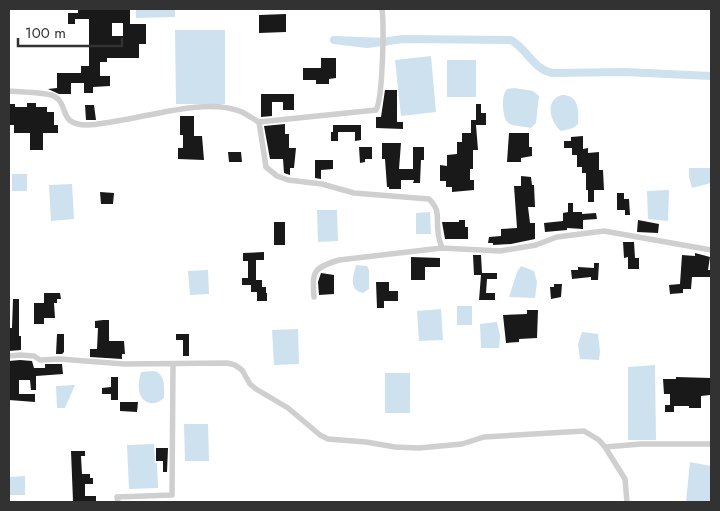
<svg xmlns="http://www.w3.org/2000/svg" width="720" height="511" font-family="Jost,sans-serif">
	<style>
		.water { fill: #cde1ef }
		.lines { fill: none; stroke-linecap: round; stroke-linejoin: round }
		.canal { stroke: #cde1ef; stroke-width: 8 }
		.building { fill: #191919; fill-rule: evenodd }
		.minor { stroke: #cfcfcf; stroke-width: 5.5 }
	</style>
	<rect width="100%" height="100%" fill="#fff"/>
	<path class="water" d="M136,9H175V17L136,18Z
		M175,30H225V104H176Z
		M431,56L436,112L401,116L395,60Z
		M447,60H476V97H447Z
		M514,88L533,91L539,96L536,123L531,128C511,124 504,129 503,105C503,99 503,94 507,89Z
		M562,95C579,95 579,111 578,124L573,128L561,131C550,122 544,100 562,95Z
		M689,168H711V183L692,188L689,177Z
		M12,174H27V191H12Z
		M72,184L74,219L51,221L49,185Z
		M669,190L668,221L648,219L647,191Z
		M317,210H337L338,241L318,242Z
		M430,212L431,234H416V213Z
		M356,265L367,266L369,270V289L363,293C348,289 353,277 356,265Z
		M521,266L534,271L537,282L535,298L509,297L517,272Z
		M208,270L209,294L190,295L188,271Z
		M457,306H472V325H457Z
		M441,309L443,340L419,341L417,311Z
		M497,322L500,336L499,348H481L480,324Z
		M298,329L299,364L274,365L272,330Z
		M582,332L598,334L600,351L599,360L580,359L578,344Z
		M655,365L656,440H628V367Z
		M154,371C166,374 164,388 164,398C159,402 156,404 150,403C136,400 138,383 141,372Z
		M385,373H410V413H385Z
		M75,385L65,408H57L56,386Z
		M184,424H208L209,461H185Z
		M154,444L155,463H157L158,488L129,489L127,445Z
		M690,462L711,466L710,502H686Z
		M25,476V495H9V477Z"/>
	<g class="lines">
		<path class="canal" d="M385,42L334,40L367,44L403,39L511,40C527,49 533,69 552,73L625,72L711,76"/>
	</g>
	<path class="building" d="M78,9H130V24H146V44H139V58H107V62H100V76H110V86L93,87V93H84V83H71V94H59L48,89L57,88V73H81V66H89V19H75V24H68V13H78ZM112,23H123V36H112Z
		M286,14V32L259,33V15Z
		M321,58H336V78L329,79V84H316V80H303V68H321Z
		M385,90H397V122H403V129L376,128V117H381Z
		M261,94H294V110H283V102H272V116L261,117Z
		M27,103H36V107H47V112H54V125H58V133H43V150H30V133H14V125H9V104H15V107H27Z
		M476,104H481V113H486V125H476L478,150H473V169H470V180H474V190L452,192V187H446V181H440V165L447,166V155L457,154V142H462V133H471V120H476Z
		M85,105H94L96,120H86Z
		M180,116H194V136H202L204,160L178,159V148H183V135H180Z
		M285,124V134H289V148H296L294,168H290V175L284,173L283,159H270L264,126Z
		M333,125H361V140L355,141V132H338V141H331V132H333Z
		M509,133H529V147H532V156L521,158V162H507Z
		M583,136V149L588,148V153L599,152V170H603L604,190H594V202H588V190H586V173H582V167H577V155H572V148H564V141H571V137Z
		M382,143H401L399,169H413V147H424V160H421L420,183H413L414,180H401V189H389V187H387L385,159H382Z
		M359,147H372V159H365V162L360,163Z
		M228,152H241L242,162H229Z
		M315,160H333V169L321,170V179L315,178Z
		M521,176L531,177L532,185H534L535,207H528L530,223H535V239L511,244L493,245V243H488L489,237L501,236V229L517,228L514,186H521Z
		M100,192L114,193L113,204H101Z
		M617,193H624V199H629L630,215H625V210H617Z
		M568,203H573V212H582V214L596,213L597,219L583,220V229L567,228V230L545,232L544,223L563,221V213L568,212Z
		M459,220H465V227H468V239H445L442,222H459Z
		M638,220L659,224L658,233L637,232Z
		M274,222H285V245H274Z
		M623,242H634L635,258H639V269H628V257L624,258Z
		M264,252V260H256V280H262V287H266V293H267V301H257V292H251V285H242V278H248V261H243V253Z
		M695,253L710,257L708,270H711V277H692L691,289H683V293L670,294L669,285L680,284L682,255L695,256Z
		M473,255H481L482,273H497V279H487L486,293H495V300H479L481,275H474Z
		M411,257L440,258V267H425V280H411Z
		M594,263H599L598,280H591V277L572,279L571,270H578V267L594,268Z
		M321,273L334,275V294L319,295L318,282Z
		M376,282H389V291H398V301H384V308H377Z
		M554,284H562L561,297L551,299L550,287H554Z
		M44,293H60L61,299H57V303H54L55,318H44V324H34V303H44Z
		M13,299H19V336H21V350L9,351V328H12Z
		M527,310H538L537,338L519,339V342L506,343L503,315L527,314Z
		M103,320H109V341H124L125,354H122V359L90,357V349H97L98,328H95V321Z
		M57,334H64V352L62,354H56Z
		M176,334H189V356H183V340H176Z
		M20,360L32,361L34,368H45V364H62L63,374L36,376V390H31L30,380H19V394H35V402L9,400V361Z
		M111,377H118V400H111V394H102V388L111,387Z
		M676,377L711,378L710,395L701,396V408H689V406H674V412H665V405H670V394H664L663,379H676Z
		M120,402H138L137,412L120,411Z
		M156,448H168L167,472H163V461H156Z
		M71,451H85V456H81L82,474H90V478H93V484H85V496H96V502L73,501Z"/>
	<g class="lines">
		<path class="minor" d="M9,91C19,92 46,92 54,96C70,105 57,125 88,125C96,125 104,123 111,122C149,117 206,97 242,112C248,115 253,119 259,122L266,167L277,176L288,180L322,184L354,193L429,199C441,211 436,217 438,231C438,237 440,242 442,248L500,251L536,245L557,237L604,231L711,250
			M259,122L376,110C383,98 384,25 382,9
			M314,297C312,271 313,268 339,260L442,248
			M9,356L20,355L34,356L40,360L60,359L124,364L227,363L235,365L242,370L250,384L256,389L288,408L320,435L328,439L366,442L395,447L419,448L462,444L484,437L584,431L599,440L605,447L625,479L627,502
			M605,447L641,444H711
			M118,502L117,497L172,495L173,365"/>
	</g>
	<rect width="720" height="511" fill="none" stroke="#323232" stroke-width="20"/>
	<path d="M18 38v8h104v-8" fill="none" stroke="#323232" stroke-width="2.5"/>
	<text x="25" y="38" font-size="15" fill="#323232" stroke="#ffffff" stroke-width="4" paint-order="stroke">100 m</text>
</svg>
